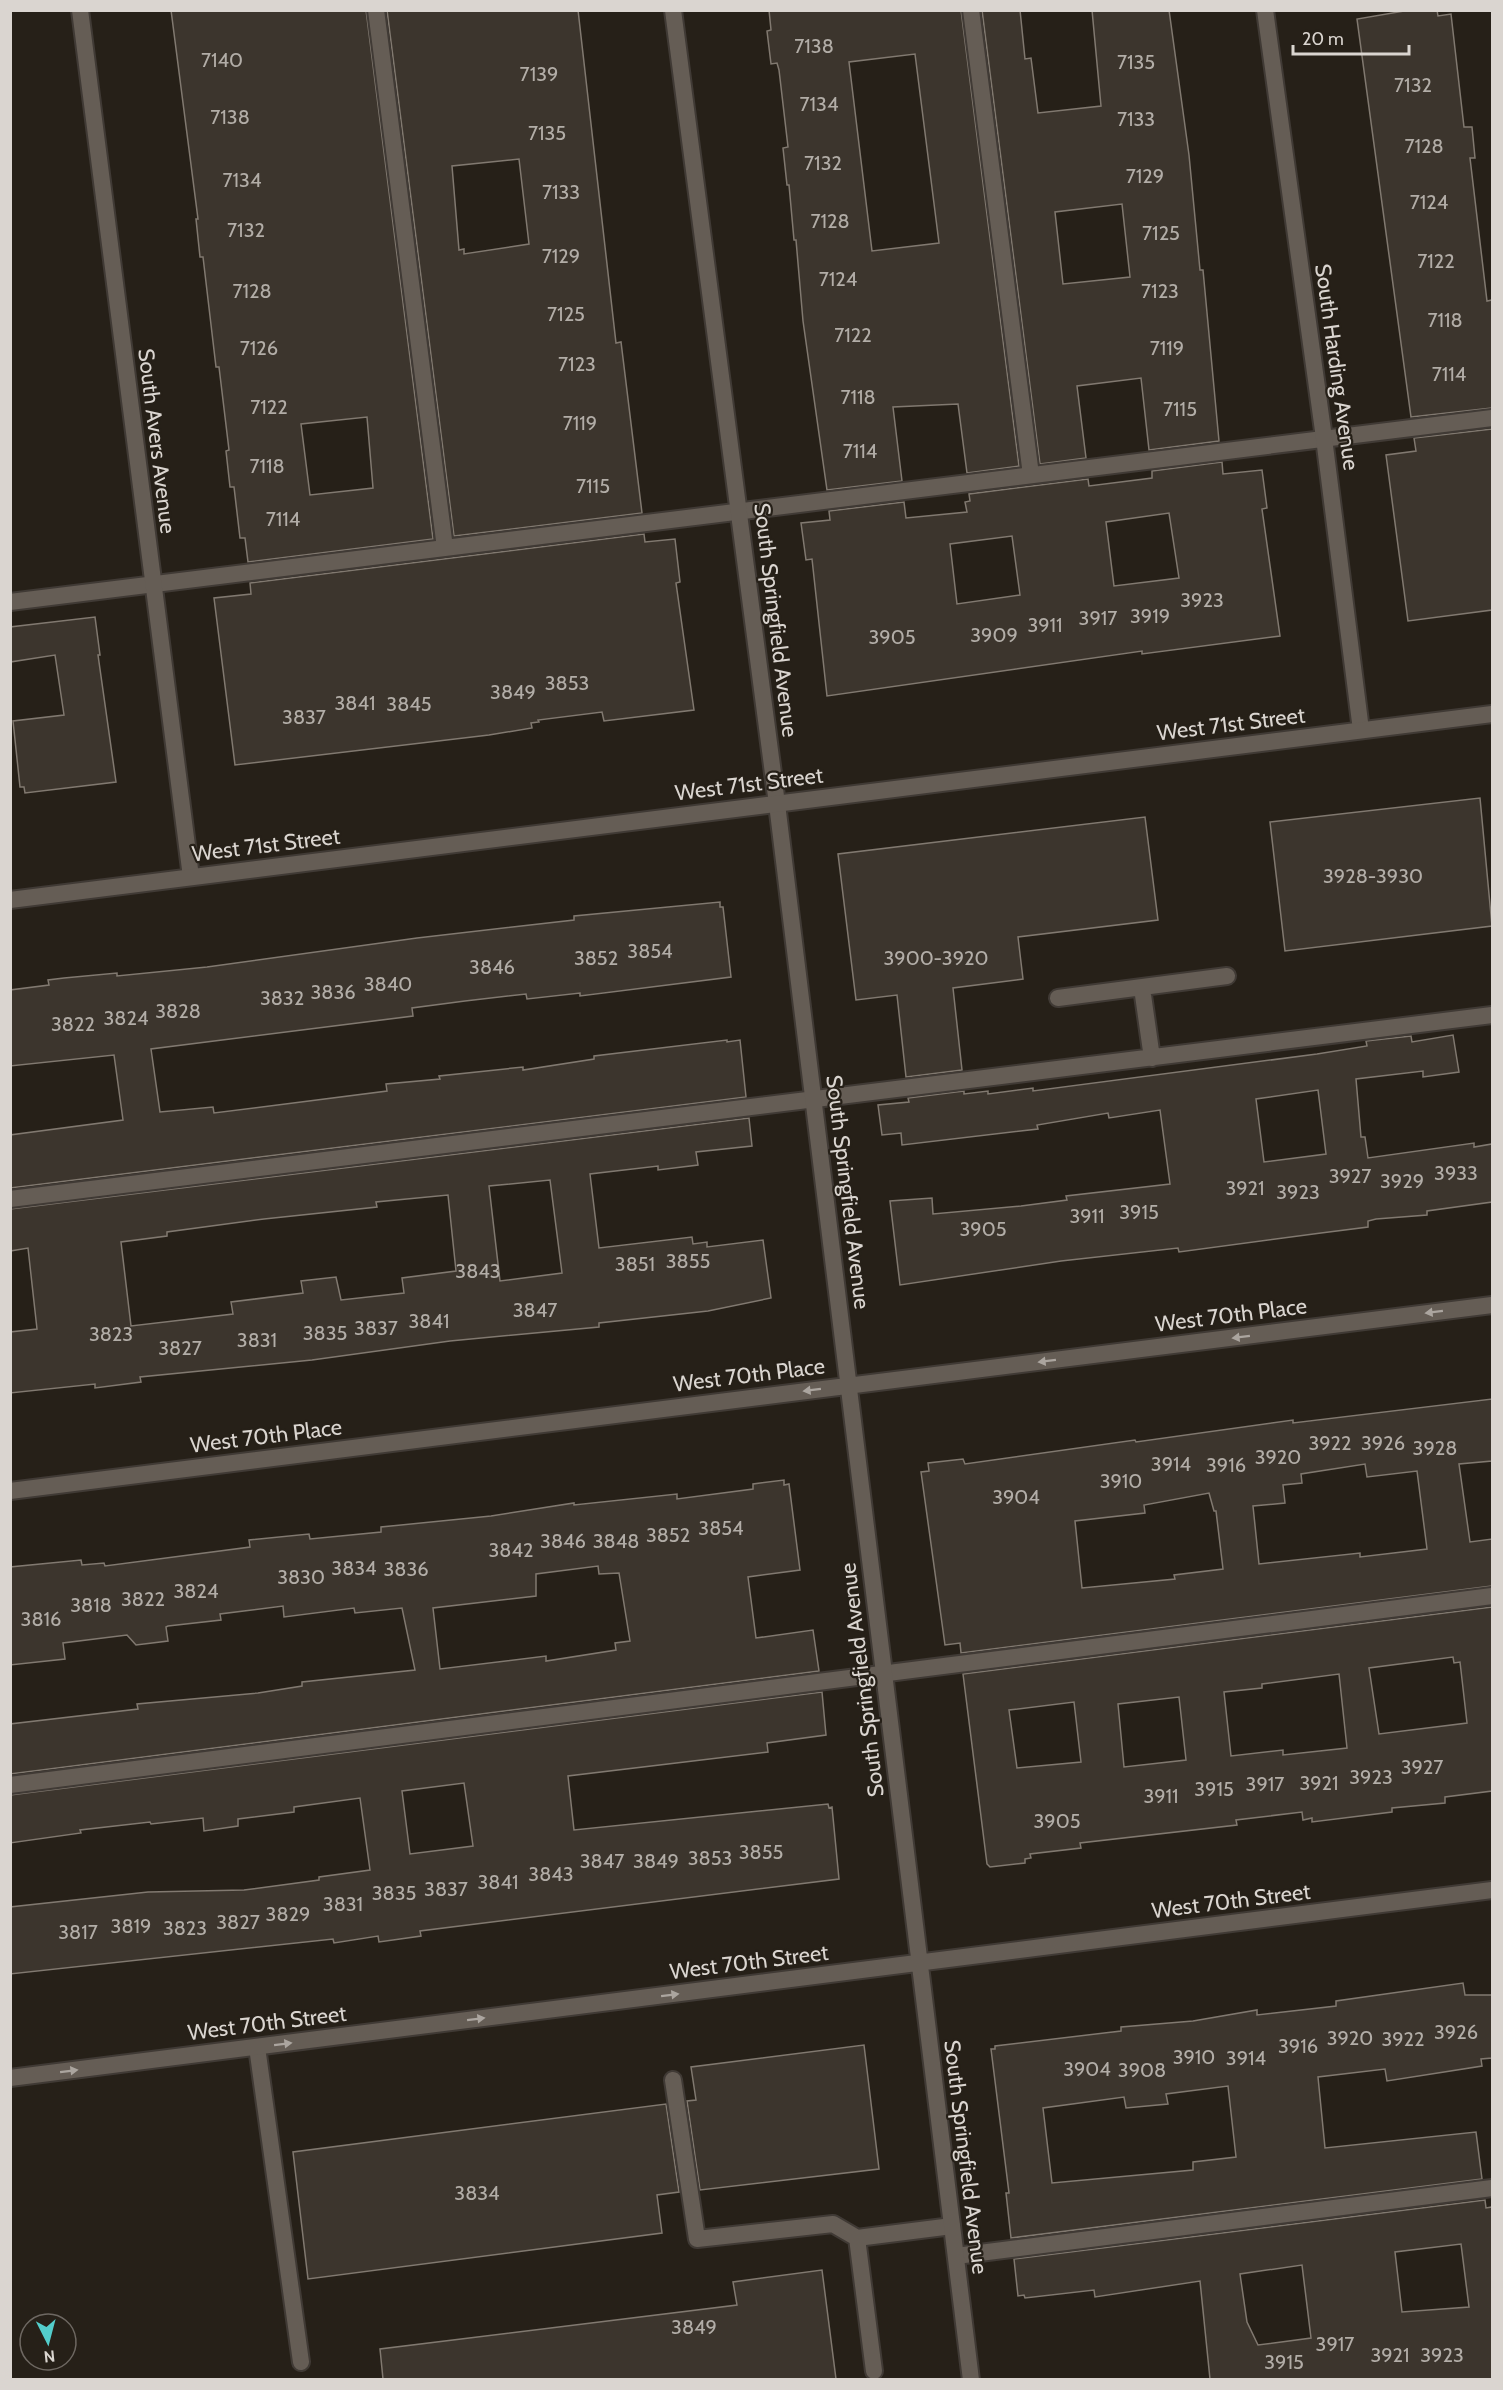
<svg xmlns="http://www.w3.org/2000/svg" width="1503" height="2390" font-family="Cabin,sans-serif">
	<style>
		.building { fill: #3c352d; stroke: #817970; stroke-width: 1.5; fill-rule: evenodd }
		.lines { fill: none; stroke-linecap: round; stroke-linejoin: round }
		.service-casing { stroke: #403a35; stroke-width: 20 }
		.minor-casing { stroke: #403a35; stroke-width: 20 }
		.secondary-casing { stroke: #403a35; stroke-width: 20 }
		.service { stroke: #655d55; stroke-width: 16 }
		.minor { stroke: #655d55; stroke-width: 16 }
		.secondary { stroke: #655d55; stroke-width: 16 }
		.oneway { fill: #aba59f }
		.labels { text-anchor: middle; dominant-baseline: central; stroke-width: 4.5; stroke-linejoin: round; paint-order: stroke }
		.number-label { font-size: 20px; fill: #b2ada7 }
		.street-label { font-size: 22px; fill: #dad5d0; stroke: #262018 }
	</style>
	<rect width="100%" height="100%" fill="#262018"/>
	<path class="building" d="M171,10H366L433,539L248,562L245,538H240L234,487H230L226,451L229,450L219,367H216L203,257H200L196,219H198ZM367,417L373,488L310,495L301,424Z
		M387,10H578L616,343L621,342L642,513L454,536ZM519,159L529,244L464,254V249L459,250L452,166Z
		M769,10H961L1019,466L967,473L958,404L893,407L902,481L827,490L803,321L796,240H794L789,185H787L783,148L788,147L779,70L777,63L771,64L767,31L771,30ZM915,54L939,243L872,251L849,62Z
		M982,10H1020L1025,59L1031,58L1038,113L1101,106L1092,10H1169L1189,155L1200,270H1203L1219,441L1149,450L1141,378L1077,386L1086,458L1040,464ZM1122,204L1130,277L1063,284L1055,212Z
		M1410,10H1437L1438,16L1451,14L1464,127H1472L1475,158H1470L1487,301L1492,300V408L1411,417L1357,19Z
		M1492,429V610L1408,621L1386,455L1416,451L1414,438Z
		M1222,462L1223,474L1262,470L1267,508L1262,509L1280,636L1142,654V651L827,696L812,559L806,560L801,523L830,520L829,511L904,502L906,518L967,512L965,502L970,501L969,494L1088,479L1089,486L1152,478V471ZM1169,513L1179,578L1114,586L1106,522ZM1012,536L1020,595L957,604L950,544Z
		M644,534L645,542L675,539L680,582L676,583L694,710L604,721L602,712L538,720L539,722L531,723L532,728L489,735L235,765L214,598L251,594L250,583Z
		M95,617L100,655H98L116,782L25,793L24,787H20L13,721L64,715L55,655L10,662V627Z
		M1480,798L1492,926L1285,951L1270,822Z
		M1145,817L1158,920L1018,937L1023,979L953,988L962,1070L906,1077L897,995L856,1000L838,854Z
		M720,902V907H723L731,977L580,996V993L527,999L526,994L465,1001L412,1008L413,1016L151,1049L160,1112L213,1107L214,1113L387,1091L386,1084L440,1079L439,1076L523,1067V1070L594,1059V1056L727,1040V1042L740,1040L746,1097L10,1188V1135L123,1120L114,1055L10,1066V990L49,985L48,980L64,978L117,973V976L207,967L417,938L574,920V916Z
		M1453,1035L1459,1072L1423,1077V1071L1356,1079L1361,1137H1365L1368,1158L1474,1143V1147L1492,1144V1202L1427,1211V1215L1376,1219L1368,1221V1227L1321,1233L1179,1252L1178,1248L1061,1261L900,1285L890,1201L932,1198L933,1214L1021,1206L1067,1200L1066,1196L1170,1184L1160,1110L1109,1118L1108,1113L1037,1125L1038,1129L902,1145L901,1133L882,1135L878,1105L909,1102L908,1098L964,1091V1094L988,1091V1094L1033,1088V1091L1317,1054L1367,1046L1366,1041L1411,1036L1412,1042ZM1318,1090L1326,1154L1264,1162L1256,1099Z
		M749,1118L752,1146L696,1152L698,1165L658,1170V1166L590,1174L599,1248L692,1237L693,1244L707,1242V1247L763,1240L771,1298L708,1311L599,1323V1327L450,1341L312,1360L140,1377L141,1382L95,1388V1384L10,1393V1332L37,1329L28,1248L10,1251V1209ZM550,1180L562,1273L500,1281L489,1186ZM448,1195L456,1271L402,1278L404,1293L341,1300L336,1277L301,1281L303,1293L231,1302L233,1314L131,1326L121,1242L167,1236V1232L264,1219L377,1207L376,1202Z
		M1492,1399V1461L1459,1464L1470,1542L1492,1539V1586L961,1653L960,1643L945,1645L921,1472L929,1471L928,1463L963,1459L965,1464L1135,1440L1136,1442L1293,1420V1423ZM1365,1464L1367,1477L1417,1471L1427,1549L1360,1557V1553L1259,1564L1253,1506L1285,1503L1283,1485L1302,1483L1301,1474ZM1209,1493L1214,1511H1216L1223,1569L1174,1575L1175,1579L1082,1588L1075,1521L1145,1513L1144,1505Z
		M784,1480V1485L789,1484L800,1570L748,1577L756,1638L813,1630L819,1671L10,1774V1724L138,1709L137,1704L258,1693L302,1686V1682L415,1670L402,1608L355,1613L354,1608L284,1617L283,1606L220,1614L221,1620L168,1626L166,1627L168,1641L136,1645L127,1635L63,1643L65,1659L10,1665V1567L81,1560L82,1565L104,1563L105,1566L250,1547L249,1540L309,1534L310,1539L381,1532V1527L491,1516L574,1503V1505L677,1494V1499L753,1489V1484ZM598,1566L599,1574L619,1573L630,1641L615,1643L616,1650L546,1661V1656L440,1669L433,1608L536,1596V1574Z
		M1492,1607V1791L1445,1797V1803L1392,1808V1812L1312,1822V1818L1303,1820L1302,1812L1236,1820L1237,1825L1080,1843L1081,1848L1030,1854L1031,1858L1025,1859V1863L990,1867L987,1864L963,1674ZM1453,1657L1454,1663L1460,1662L1467,1723L1379,1734L1369,1668ZM1339,1674L1347,1748L1283,1755V1750L1231,1756L1224,1692L1262,1688V1684ZM1179,1697L1186,1760L1124,1767L1118,1704ZM1074,1702L1081,1762L1017,1768L1009,1710Z
		M822,1692L826,1735L767,1743L768,1752L568,1776L574,1830L828,1804L829,1808L832,1807L839,1879L420,1931L421,1936L379,1942L378,1936L334,1943L333,1939L10,1974V1907L148,1892L244,1890L319,1880V1877L370,1870L360,1798L294,1807V1812L238,1819V1826L204,1831L203,1818L151,1824L150,1822L80,1830L81,1833L10,1843V1795ZM464,1783L473,1846L410,1854L402,1791Z
		M1463,1983L1465,1995H1492V2058L1481,2059L1482,2066L1387,2081L1385,2069L1318,2077L1325,2148L1476,2132L1482,2179L1011,2238L1006,2193H1009L991,2049H995V2046L1121,2031V2027L1193,2021L1257,2010V2015L1336,2006V2001ZM1228,2086L1236,2157L1193,2162V2170L1052,2183L1043,2108L1124,2097L1126,2108L1168,2104L1166,2094Z
		M864,2045L879,2169L700,2190L687,2101L696,2100L691,2067Z
		M666,2104L679,2192L657,2195L662,2233L308,2279L293,2152Z
		M1485,2200L1486,2208L1492,2207V2379H1210L1200,2281L1095,2297L1094,2290L1025,2298L1024,2295L1018,2296L1014,2259ZM1461,2244L1469,2307L1402,2312L1395,2252ZM1302,2265L1311,2338L1258,2345L1247,2322L1240,2274Z
		M822,2270L836,2379H383L380,2349L737,2305L733,2282Z"/>
	<g class="lines">
		<defs>
			<path id="service" d="M376,10L445,548
				M971,10L1031,475
				M10,602L1492,418
				M1142,988L1152,1058
				M1058,998L1227,976
				M10,1199L1492,1015
				M10,1785L1492,1596
				M257,2047L301,2362
				M673,2080L697,2239L833,2224L857,2238L952,2226
				M857,2238L874,2371
				M956,2256L1492,2188"/>
			<path id="minor" d="M80,10L191,877
				M673,10L777,804L971,2380
				M1265,10L1324,438L1361,730
				M10,1491L1492,1305
				M10,2078L1492,1890"/>
			<path id="secondary" d="M10,900L1492,714"/>
		</defs>
		<use href="#service" class="service-casing"/>
		<use href="#minor" class="minor-casing"/>
		<use href="#secondary" class="secondary-casing"/>
		<use href="#service" class="service"/>
		<use href="#minor" class="minor"/>
		<use href="#secondary" class="secondary"/>
	</g>
	<defs><path id="oneway-solid" d="M-6-.8H1V-3.2L6.5 0L1 3.2V.8H-6Z" transform="scale(1.5)"/></defs>
	<g class="oneway">
		<use href="#oneway-solid" transform="translate(1434 1312) rotate(173)"/>
		<use href="#oneway-solid" transform="translate(1241 1337) rotate(173)"/>
		<use href="#oneway-solid" transform="translate(1047 1361) rotate(173)"/>
		<use href="#oneway-solid" transform="translate(812 1390) rotate(173)"/>
		<use href="#oneway-solid" transform="translate(670 1995) rotate(-7)"/>
		<use href="#oneway-solid" transform="translate(476 2019) rotate(-7)"/>
		<use href="#oneway-solid" transform="translate(283 2044) rotate(-7)"/>
		<use href="#oneway-solid" transform="translate(69 2071) rotate(-7)"/>
	</g>
	<g class="labels">
		<g class="number-label">
			<text x="814" y="46">7138</text>
			<text x="222" y="60">7140</text>
			<text x="1136" y="62">7135</text>
			<text x="539" y="74">7139</text>
			<text x="1413" y="85">7132</text>
			<text x="819" y="104">7134</text>
			<text x="230" y="117">7138</text>
			<text x="1136" y="119">7133</text>
			<text x="547" y="133">7135</text>
			<text x="1424" y="146">7128</text>
			<text x="823" y="163">7132</text>
			<text x="1145" y="176">7129</text>
			<text x="242" y="180">7134</text>
			<text x="561" y="192">7133</text>
			<text x="1429" y="202">7124</text>
			<text x="830" y="221">7128</text>
			<text x="246" y="230">7132</text>
			<text x="1161" y="233">7125</text>
			<text x="561" y="256">7129</text>
			<text x="1436" y="261">7122</text>
			<text x="838" y="279">7124</text>
			<text x="252" y="291">7128</text>
			<text x="1160" y="291">7123</text>
			<text x="566" y="314">7125</text>
			<text x="1445" y="320">7118</text>
			<text x="853" y="335">7122</text>
			<text x="259" y="348">7126</text>
			<text x="1167" y="348">7119</text>
			<text x="577" y="364">7123</text>
			<text x="1449" y="374">7114</text>
			<text x="858" y="397">7118</text>
			<text x="269" y="407">7122</text>
			<text x="1180" y="409">7115</text>
			<text x="580" y="423">7119</text>
			<text x="860" y="451">7114</text>
			<text x="267" y="466">7118</text>
			<text x="593" y="486">7115</text>
			<text x="283" y="519">7114</text>
			<text x="1202" y="600">3923</text>
			<text x="1150" y="616">3919</text>
			<text x="1098" y="618">3917</text>
			<text x="1045" y="625">3911</text>
			<text x="994" y="635">3909</text>
			<text x="892" y="637">3905</text>
			<text x="567" y="683">3853</text>
			<text x="513" y="692">3849</text>
			<text x="355" y="703">3841</text>
			<text x="409" y="704">3845</text>
			<text x="304" y="717">3837</text>
			<text x="1373" y="876">3928-3930</text>
			<text x="650" y="951">3854</text>
			<text x="596" y="958">3852</text>
			<text x="936" y="958">3900-3920</text>
			<text x="492" y="967">3846</text>
			<text x="388" y="984">3840</text>
			<text x="333" y="992">3836</text>
			<text x="282" y="998">3832</text>
			<text x="178" y="1011">3828</text>
			<text x="126" y="1018">3824</text>
			<text x="73" y="1024">3822</text>
			<text x="1456" y="1173">3933</text>
			<text x="1350" y="1176">3927</text>
			<text x="1402" y="1181">3929</text>
			<text x="1245" y="1188">3921</text>
			<text x="1298" y="1192">3923</text>
			<text x="1139" y="1212">3915</text>
			<text x="1087" y="1216">3911</text>
			<text x="983" y="1229">3905</text>
			<text x="688" y="1261">3855</text>
			<text x="635" y="1264">3851</text>
			<text x="478" y="1271">3843</text>
			<text x="535" y="1310">3847</text>
			<text x="429" y="1321">3841</text>
			<text x="376" y="1328">3837</text>
			<text x="325" y="1333">3835</text>
			<text x="111" y="1334">3823</text>
			<text x="257" y="1340">3831</text>
			<text x="180" y="1348">3827</text>
			<text x="1330" y="1443">3922</text>
			<text x="1383" y="1443">3926</text>
			<text x="1435" y="1448">3928</text>
			<text x="1278" y="1457">3920</text>
			<text x="1171" y="1464">3914</text>
			<text x="1226" y="1465">3916</text>
			<text x="1121" y="1481">3910</text>
			<text x="1016" y="1497">3904</text>
			<text x="721" y="1528">3854</text>
			<text x="668" y="1535">3852</text>
			<text x="563" y="1541">3846</text>
			<text x="616" y="1541">3848</text>
			<text x="511" y="1550">3842</text>
			<text x="354" y="1568">3834</text>
			<text x="406" y="1569">3836</text>
			<text x="301" y="1577">3830</text>
			<text x="196" y="1591">3824</text>
			<text x="143" y="1599">3822</text>
			<text x="91" y="1605">3818</text>
			<text x="41" y="1619">3816</text>
			<text x="1422" y="1767">3927</text>
			<text x="1371" y="1777">3923</text>
			<text x="1319" y="1783">3921</text>
			<text x="1265" y="1784">3917</text>
			<text x="1214" y="1789">3915</text>
			<text x="1161" y="1796">3911</text>
			<text x="1057" y="1821">3905</text>
			<text x="761" y="1852">3855</text>
			<text x="710" y="1858">3853</text>
			<text x="602" y="1861">3847</text>
			<text x="656" y="1861">3849</text>
			<text x="551" y="1874">3843</text>
			<text x="498" y="1882">3841</text>
			<text x="446" y="1889">3837</text>
			<text x="394" y="1893">3835</text>
			<text x="343" y="1904">3831</text>
			<text x="288" y="1914">3829</text>
			<text x="238" y="1922">3827</text>
			<text x="131" y="1926">3819</text>
			<text x="185" y="1928">3823</text>
			<text x="78" y="1932">3817</text>
			<text x="1456" y="2032">3926</text>
			<text x="1350" y="2038">3920</text>
			<text x="1403" y="2039">3922</text>
			<text x="1298" y="2046">3916</text>
			<text x="1194" y="2057">3910</text>
			<text x="1246" y="2058">3914</text>
			<text x="1087" y="2069">3904</text>
			<text x="1142" y="2070">3908</text>
			<text x="477" y="2193">3834</text>
			<text x="694" y="2327">3849</text>
			<text x="1335" y="2344">3917</text>
			<text x="1390" y="2355">3921</text>
			<text x="1442" y="2355">3923</text>
			<text x="1284" y="2362">3915</text>
		</g>
		<g class="street-label">
			<text transform="translate(1337 367) rotate(82)">South Harding Avenue</text>
			<text transform="translate(157 441) rotate(83)">South Avers Avenue</text>
			<text transform="translate(776 620) rotate(83)">South Springfield Avenue</text>
			<text transform="translate(1231 724) rotate(-7)">West 71st Street</text>
			<text transform="translate(749 784) rotate(-7)">West 71st Street</text>
			<text transform="translate(266 845) rotate(-7)">West 71st Street</text>
			<text transform="translate(848 1192) rotate(83)">South Springfield Avenue</text>
			<text transform="translate(1231 1315) rotate(-7)">West 70th Place</text>
			<text transform="translate(749 1375) rotate(-7)">West 70th Place</text>
			<text transform="translate(266 1436) rotate(-7)">West 70th Place</text>
			<text transform="translate(862 1680) rotate(-97)">South Springfield Avenue</text>
			<text transform="translate(1231 1901) rotate(-7)">West 70th Street</text>
			<text transform="translate(749 1962) rotate(-7)">West 70th Street</text>
			<text transform="translate(267 2023) rotate(-7)">West 70th Street</text>
			<text transform="translate(966 2157) rotate(83)">South Springfield Avenue</text>
		</g>
	</g>
	<rect width="1503" height="2390" fill="none" stroke="#dad5d0" stroke-width="24"/>
	<g transform="translate(48 2342) rotate(174)"><circle r="28" fill="#262018" stroke="#6e6862" stroke-width="1.5"/>
	<path d="M0-4.5L10 22L0 15L-10 22Z" fill="#53cdcb"/>
	<text y="-9" font-size="16" font-weight="bold" text-anchor="middle" fill="#dad5d0">N</text>
	</g>
	<path d="M1293 45v9h116v-9" fill="none" stroke="#dad5d0" stroke-width="3"/>
	<text x="1302" y="45" font-size="18" fill="#dad5d0" stroke="#262018" stroke-width="4.5" paint-order="stroke">20 m</text>
</svg>
